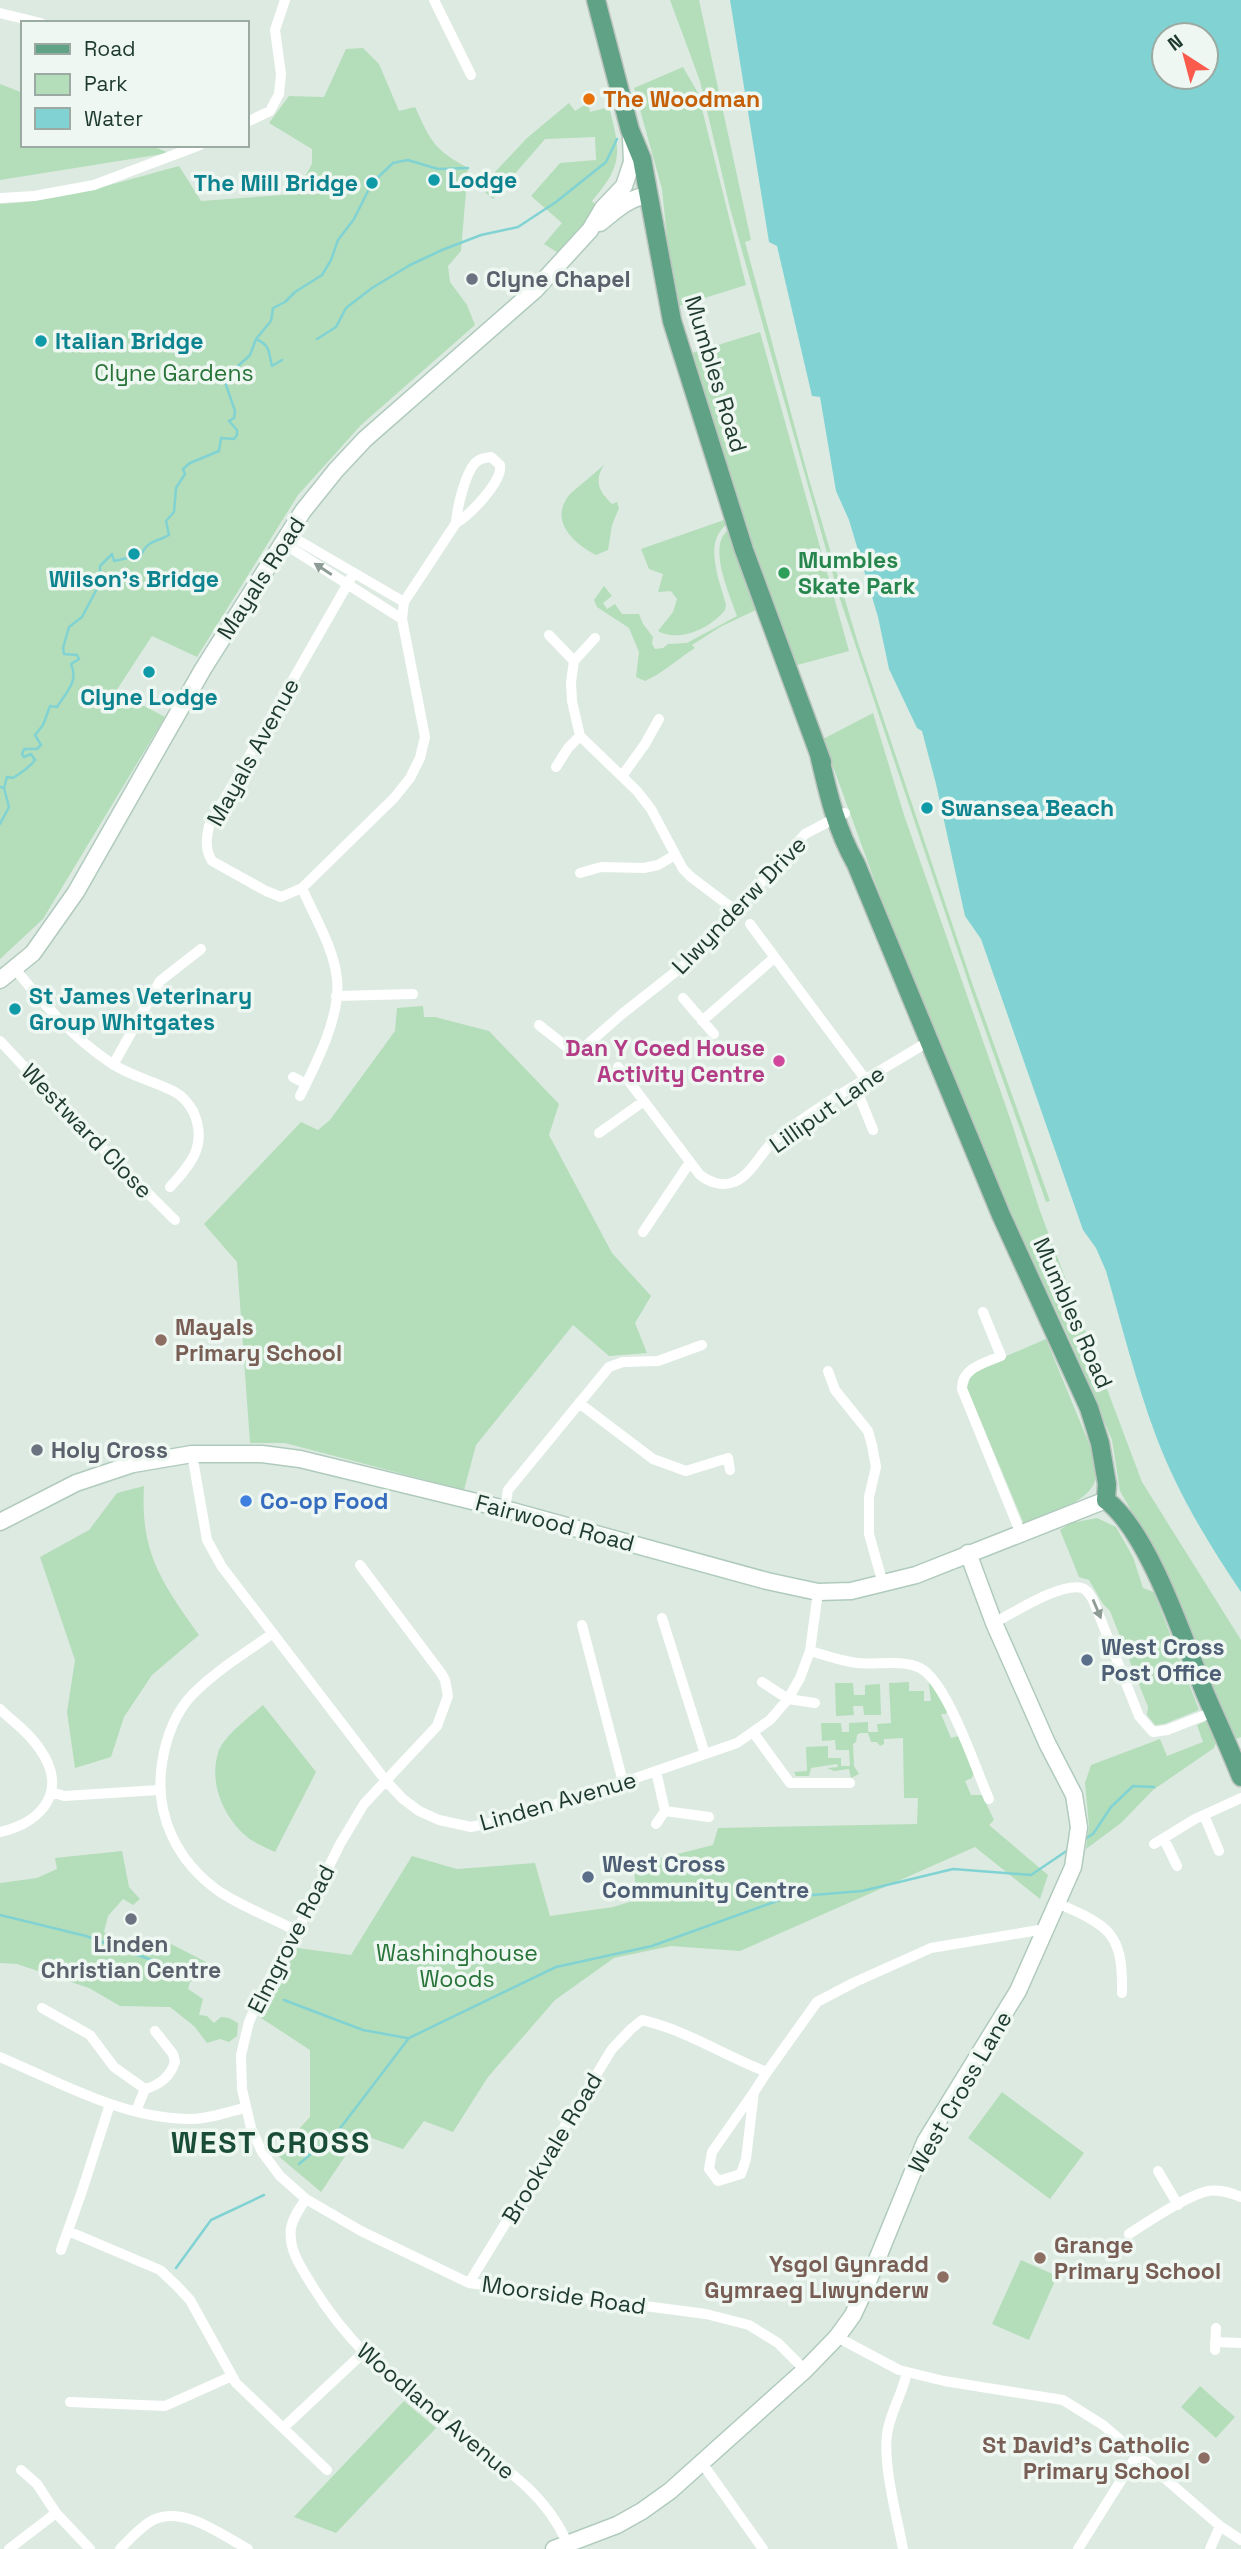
<svg xmlns="http://www.w3.org/2000/svg" width="1241" height="2549" font-family="'Space Grotesk',sans-serif">
	<style>
		.green { fill: #b4ddb9 }
		.water { fill: #81d3d3; fill-rule: evenodd }
		.lines { fill: none; stroke-linecap: round; stroke-linejoin: round }
		.stream { stroke: #81d3d3; stroke-width: 2.5 }
		.secondary-casing { stroke: #b0cbbd; stroke-width: 19 }
		.primary-casing { stroke: #bcc4c0; stroke-width: 21 }
		.street { stroke: #fff; stroke-width: 10 }
		.secondary { stroke: #fff; stroke-width: 16 }
		.primary { stroke: #5fa286; stroke-width: 18 }
		.oneway { fill: #8e9c96 }
		.food-dot { fill: #e8710a; stroke: #eef7f1; stroke-width: 2.5 }
		.culture-dot { fill: #0f9aa8; stroke: #eef7f1; stroke-width: 2.5 }
		.worship-dot { fill: #6b7280; stroke: #eef7f1; stroke-width: 2.5 }
		.leisure-dot { fill: #2e9e5b; stroke: #eef7f1; stroke-width: 2.5 }
		.hotel-dot { fill: #d1479c; stroke: #eef7f1; stroke-width: 2.5 }
		.education-dot { fill: #8d6e63; stroke: #eef7f1; stroke-width: 2.5 }
		.shop-dot { fill: #3f7fe0; stroke: #eef7f1; stroke-width: 2.5 }
		.service-dot { fill: #5c6f8a; stroke: #eef7f1; stroke-width: 2.5 }
		.labels { text-anchor: middle; dominant-baseline: central; stroke-width: 7; stroke-linejoin: round; paint-order: stroke }
		.food-label { font-size: 23px; font-weight: bold; fill: #c56008; stroke: #eef7f1; text-anchor: start }
		.culture-label { font-size: 23px; font-weight: bold; fill: #0d838f; stroke: #eef7f1; text-anchor: start }
		.worship-label { font-size: 23px; font-weight: bold; fill: #5b616d; stroke: #eef7f1; text-anchor: start }
		.park-label { font-size: 23px; fill: #277338; stroke: #eef7f1 }
		.street-label { font-size: 23px; fill: #1e3a2e; stroke: #eef7f1 }
		.leisure-label { font-size: 23px; font-weight: bold; fill: #27864d; stroke: #eef7f1; text-anchor: start }
		.hotel-label { font-size: 23px; font-weight: bold; fill: #b23c85; stroke: #eef7f1; text-anchor: end }
		.education-label { font-size: 23px; font-weight: bold; fill: #785e54; stroke: #eef7f1; text-anchor: start }
		.shop-label { font-size: 23px; font-weight: bold; fill: #366cbe; stroke: #eef7f1; text-anchor: start }
		.service-label { font-size: 23px; font-weight: bold; fill: #4e5e75; stroke: #eef7f1; text-anchor: start }
		.district-label { font-size: 30px; font-weight: bold; letter-spacing: 2px; fill: #194d38; stroke: #eef7f1 }
	</style>
	<rect width="100%" height="100%" fill="#ddeae2"/>
	<path class="green" d="M670,0H699L751,240L745,242L808,476L857,640L972,983L1050,1201L1046,1202L972,993L839,596L730,208L700,81Z
		M363,48L379,64L399,111L415,107C431,141 433,149 468,168L461,251L448,266L450,282L467,305L475,325L361,425L298,495L197,657L152,636L116,691L165,717L43,919L0,959V204C61,201 120,182 179,166L201,201L295,194L312,164V149L269,123L289,96L324,97L346,49Z
		M683,67L698,93L746,285L679,306L671,276L662,189L634,88Z
		M0,84L23,93V145H150L169,153L0,180Z
		M569,103L575,111L588,103L590,112L609,107C621,153 623,165 592,201L598,207L587,224L560,254L544,244L562,223L531,196L560,163L596,160L595,137L545,139L493,199L480,188L527,138Z
		M760,332L849,651L790,667L692,353Z
		M604,465C593,482 600,492 612,504L617,502L619,508L612,525L608,550L596,555C573,543 548,520 570,494Z
		M724,520L726,525C703,543 720,582 726,605L725,610C711,628 679,643 658,631L673,612L677,599L671,591L658,592L663,574L649,569L641,549Z
		M728,530L756,610L720,627L692,645L695,648C679,658 663,673 645,681L636,677L639,652L629,628L597,607L594,600L604,586L612,596L603,603L607,609L615,604L622,614H639L643,624L653,637L652,644L655,649L663,648L668,644L687,643L737,616C730,595 707,546 728,530Z
		M873,713L904,815L1012,1124L1040,1211L1142,1482L1241,1640V1737L1233,1740L1141,1528L1120,1491L1112,1440L1074,1349L1012,1215L910,978L823,739Z
		M423,1006L424,1017H435L489,1031L559,1104L549,1135L612,1253L651,1296L635,1323L647,1353L609,1356L573,1325L476,1445L464,1490L285,1443H250L237,1262L204,1224L301,1122L318,1130L330,1120L395,1031L397,1008Z
		M1046,1339L1095,1458C1095,1465 1097,1474 1095,1481C1088,1503 1044,1516 1024,1524L967,1388L972,1371Z
		M144,1486C140,1553 162,1583 199,1635L152,1675L124,1717L111,1757L75,1768L67,1712L75,1660L40,1557L89,1530L117,1493Z
		M1097,1518L1116,1527L1133,1557L1143,1588L1154,1592L1199,1710L1164,1724L1155,1725L1147,1715L1148,1707L1110,1611L1103,1604L1089,1580L1079,1577L1060,1530L1071,1523Z
		M928,1677L948,1709L946,1714H941L951,1738L959,1736L974,1771L972,1778L965,1781L971,1795H982L994,1820L989,1825L1048,1875L1040,1899L975,1847L740,1951L671,1946L614,1958L555,2000L488,2077L453,2132L424,2121L403,2149L360,2134L321,2192L276,2154L310,2117V2050L261,2018L297,1948L351,1955L412,1856L457,1869L535,1863L550,1916L613,1907L636,1900L634,1865L713,1845L718,1828L917,1824L918,1798H904L903,1738L884,1739V1744L880,1746L877,1742H871L868,1733H860L857,1735L856,1742L853,1744L854,1766L859,1774L851,1778L849,1769L834,1771L827,1768L838,1767L837,1764L811,1768L809,1776H796L794,1772L807,1771L806,1747L828,1746V1758H841V1766H850L849,1750H836L835,1740L822,1741L821,1723H841L842,1732H849V1723L868,1722V1732H878L877,1724L891,1723L889,1683L909,1682V1691H924V1701H931Z
		M853,1683L854,1695H865V1685L880,1684L881,1715H864L863,1706H853L854,1715L836,1716L835,1683Z
		M263,1705L316,1772L275,1852C265,1847 254,1843 246,1836C223,1816 209,1783 218,1753C223,1736 250,1717 263,1705Z
		M1206,1721L1216,1743L1214,1748L1153,1790L1121,1823L1086,1849L1089,1826L1085,1783L1091,1765L1160,1739L1167,1756L1203,1742L1197,1725Z
		M122,1851L129,1887L140,1899L133,1905L123,1899L108,1916L104,1932L143,1954L157,1951L167,1942L214,1966L210,1972L190,1982L188,1989L203,1999L199,2015L207,2016L214,2023L221,2017L229,2018L238,2023L237,2036L229,2042L220,2039L207,2043L194,2026L170,2007L120,2006L89,1988L17,1964L0,1963V1883L37,1878L57,1869L55,1858Z
		M1002,2092L1084,2153L1050,2199L968,2138Z
		M1021,2260L1057,2276L1029,2340L992,2324Z
		M1200,2386L1235,2417L1216,2438L1181,2407Z
		M404,2401L436,2428L336,2533L294,2517Z"/>
	<path class="water" d="M730,0H1241V1592C1208,1543 1177,1492 1156,1436C1136,1383 1122,1326 1106,1271L1096,1248L1083,1230L981,939L965,916L936,784L922,731L917,728L889,669L878,617L849,520L836,491L820,397L812,396L777,246L769,242ZM1206,35V77H1164V35Z"/>
	<g class="lines">
		<path class="stream" d="M256,339C271,346 268,351 272,366L282,360
			M317,339L336,327L346,308L372,288L410,265L442,250L481,235L518,227L556,202L606,162L617,139
			M0,787L4,788L9,807L0,824
			M4,788L7,777L13,778C21,773 30,767 35,760L31,754L24,757L22,754L24,749H37L41,745L35,735L43,725L50,706L57,707C66,692 79,682 71,664L79,659L77,655L64,654L63,648L69,627L82,617L100,583V566L112,554L114,561L141,555C149,539 155,543 169,535L166,521L174,512L176,488L185,474L183,469L190,463L219,451L221,438L234,439L237,435V430L229,421L234,418L235,411L224,379L250,355L256,339L271,321L273,308L285,302L295,292L322,275L331,260L338,240L354,219L372,183L393,163L408,160L438,169L468,168
			M1082,1841L1093,1834L1111,1807L1133,1786L1154,1787
			M0,1915L86,1936L176,1969
			M284,2000L363,2030L407,2038
			M299,2164L338,2131L409,2038L556,1967L652,1946L788,1897L862,1891L953,1869L1031,1875L1068,1850
			M176,2268L211,2220L264,2195"/>
		<defs>
			<path id="secondary" d="M600,223C615,211 629,197 649,195
				M0,980L33,953L76,892L203,669L303,511L336,470L365,439L535,290L590,230L603,208L624,186L632,162L631,138
				M0,1522L76,1483L133,1464L192,1454H262L300,1459L505,1509L767,1581L818,1592L851,1591L916,1575L1106,1500
				M554,2549L617,2525L642,2511L670,2491L805,2370L837,2337L853,2315L865,2289L925,2142L1018,1991L1073,1867L1079,1827L1074,1795L1047,1743L994,1623L968,1553"/>
			<path id="primary" d="M596,0L630,130L642,159L672,321L744,550L822,762
				M819,754C828,793 836,829 856,864L1001,1215L1089,1408L1100,1443L1107,1484L1106,1500C1149,1532 1184,1641 1205,1693C1217,1721 1230,1749 1241,1777"/>
		</defs>
		<use href="#secondary" class="secondary-casing"/>
		<use href="#primary" class="primary-casing"/>
		<path class="street" d="M434,0L471,75
			M0,13L41,23
			M247,122L270,111L279,94L281,74L275,30L285,0
			M0,198L34,196L94,185L200,145
			M491,457L500,465C503,481 470,515 456,523C457,508 465,474 475,463C480,458 485,458 491,457Z
			M289,535L404,602
			M283,543L402,619
			M354,573L209,826C206,840 205,849 212,861L266,891L281,897L302,888L394,798L410,778L420,758L425,737L402,619L404,602L456,523
			M549,635L574,661L571,682L572,701L580,736L637,791L651,809L683,869L691,877L736,911
			M574,661L595,638
			M556,767L568,748L580,736
			M622,776L645,744L659,719
			M580,873L601,867L644,868L658,865L675,855
			M750,924L866,1080
			M15,969C44,1004 73,1038 111,1063C130,1076 154,1081 175,1092C182,1096 189,1104 193,1111C208,1144 192,1163 170,1187
			M336,996L413,994
			M683,998L714,1034
			M702,1021L774,958
			M539,1025L573,1052L581,1050L622,1014L693,958L805,834L845,813
			M0,1041L73,1119L175,1220
			M113,1065L160,981L201,949
			M618,1067L700,1175C709,1182 722,1187 734,1182C752,1175 761,1151 775,1140C823,1101 878,1073 929,1041
			M293,1077L306,1084
			M855,1086L873,1130
			M300,1096C316,1064 341,1016 337,979C334,948 314,916 302,888
			M599,1133L644,1101
			M643,1232L690,1162
			M983,1312L1001,1356C985,1363 961,1368 962,1389L1021,1534
			M828,1371L835,1390L868,1431L872,1445L876,1467L869,1497V1534L883,1584
			M579,1403L653,1459L686,1471L728,1458L730,1470
			M192,1454L207,1540L222,1567L386,1781L403,1799L419,1811L439,1820L471,1827L508,1819L604,1789L737,1743L770,1720L788,1699L800,1678L810,1651L818,1592
			M505,1509L508,1490L609,1367L623,1362L658,1361L702,1345
			M360,1565L441,1673L445,1680L448,1696L437,1726L364,1804L340,1844L297,1931L262,1992L249,2022L241,2055L242,2089L251,2128L262,2152L280,2176L306,2199L361,2231L469,2283L706,2314L749,2325L778,2343L805,2370
			M662,1618L705,1754
			M994,1623C1013,1613 1061,1582 1082,1588C1088,1590 1090,1595 1093,1600L1139,1716L1153,1732L1167,1730L1213,1712
			M582,1625L623,1782
			M273,1633C246,1653 215,1671 192,1695C174,1714 166,1738 162,1763C154,1815 177,1862 220,1892C243,1907 272,1918 297,1931
			M810,1651C825,1655 841,1661 857,1663C876,1665 902,1659 920,1668C947,1681 976,1770 989,1799
			M762,1682L788,1699L815,1703
			M0,1709C13,1722 29,1732 39,1748C69,1789 44,1822 0,1832
			M753,1732L790,1783H850
			M656,1771L665,1811L709,1817
			M52,1792L64,1796L159,1790
			M1204,1815L1219,1851
			M656,1824L665,1811
			M1164,1839L1177,1866
			M1154,1844L1195,1819L1241,1798
			M1057,1903C1110,1926 1123,1933 1122,1993
			M42,2008L90,2035L114,2067L145,2089
			M0,2057C59,2082 122,2118 187,2119C206,2120 226,2112 245,2108
			M754,2092L712,2152L709,2169L718,2181L741,2174L746,2159L754,2092L767,2072
			M136,2111L145,2089C160,2085 170,2077 175,2062L173,2054L155,2031
			M1158,2171L1178,2205
			M306,2199C300,2208 293,2217 291,2228C288,2250 302,2269 313,2287C345,2339 386,2376 433,2415C481,2454 542,2483 567,2543
			M68,2231L160,2270L177,2286L190,2300L236,2383L327,2470
			M1129,2234C1147,2222 1188,2195 1208,2191C1220,2189 1231,2193 1241,2197
			M61,2250L82,2191L110,2104
			M469,2283L612,2049L631,2029L642,2020C686,2030 725,2056 767,2072L817,2002L855,1982L931,1948L1045,1929
			M837,2337L899,2370L944,2381L1063,2400L1103,2425L1220,2526L1241,2540
			M1215,2342L1241,2343
			M1215,2350L1216,2328
			M70,2402L165,2406L232,2376
			M283,2428L362,2354
			M702,2463L763,2549
			M21,2470L37,2484L56,2513
			M9,2549L56,2513L90,2549
			M120,2549C130,2539 140,2527 153,2520C184,2505 221,2535 248,2549
			M903,2549C897,2517 881,2459 888,2429C892,2409 903,2392 907,2372
			M1078,2549L1137,2455
			M1210,2549L1220,2526"/>
		<use href="#secondary" class="secondary"/>
		<use href="#primary" class="primary"/>
	</g>
	<defs><path id="oneway-solid" d="M-6-.8H1V-3.2L6.5 0L1 3.2V.8H-6Z" transform="scale(1.75)"/></defs>
	<g class="oneway">
		<use href="#oneway-solid" transform="translate(323 569) rotate(-147)"/>
		<use href="#oneway-solid" transform="translate(1097 1609) rotate(67)"/>
	</g>
	<circle class="food-dot" cx="589" cy="99" r="7"/>
	<g class="culture-dot">
		<circle cx="434" cy="180" r="7"/>
		<circle cx="372" cy="183" r="7"/>
		<circle cx="41" cy="341" r="7"/>
		<circle cx="134" cy="554" r="7"/>
		<circle cx="149" cy="672" r="7"/>
		<circle cx="927" cy="808" r="7"/>
		<circle cx="15" cy="1009" r="7"/>
	</g>
	<g class="worship-dot">
		<circle cx="472" cy="279" r="7"/>
		<circle cx="37" cy="1450" r="7"/>
		<circle cx="131" cy="1919" r="7"/>
	</g>
	<circle class="leisure-dot" cx="784" cy="573" r="7"/>
	<circle class="hotel-dot" cx="779" cy="1061" r="7"/>
	<g class="education-dot">
		<circle cx="161" cy="1340" r="7"/>
		<circle cx="1040" cy="2258" r="7"/>
		<circle cx="943" cy="2277" r="7"/>
		<circle cx="1204" cy="2458" r="7"/>
	</g>
	<circle class="shop-dot" cx="246" cy="1501" r="7"/>
	<g class="service-dot">
		<circle cx="1087" cy="1660" r="7"/>
		<circle cx="588" cy="1877" r="7"/>
	</g>
	<g class="labels">
		<g class="food-label">
			<text x="603" y="99">The Woodman</text>
		</g>
		<g class="culture-label">
			<text x="448" y="180">Lodge</text>
			<text x="358" y="183" text-anchor="end">The Mill Bridge</text>
			<text x="55" y="341">Italian Bridge</text>
			<text x="134" y="579" text-anchor="middle">Wilson's Bridge</text>
			<text x="149" y="697" text-anchor="middle">Clyne Lodge</text>
			<text x="941" y="808">Swansea Beach</text>
			<text x="29" y="996">St James Veterinary<tspan x="29" dy="26">Group Whitgates</tspan></text>
		</g>
		<g class="worship-label">
			<text x="486" y="279">Clyne Chapel</text>
			<text x="51" y="1450">Holy Cross</text>
			<text x="131" y="1944" text-anchor="middle">Linden<tspan x="131" dy="26">Christian Centre</tspan></text>
		</g>
		<g class="park-label">
			<text x="174" y="373">Clyne Gardens</text>
			<text x="457" y="1953">Washinghouse<tspan x="457" dy="26">Woods</tspan></text>
		</g>
		<g class="street-label">
			<text transform="translate(716 374) rotate(73)">Mumbles Road</text>
			<text transform="translate(261 578) rotate(-57)">Mayals Road</text>
			<text transform="translate(253 752) rotate(-61)">Mayals Avenue</text>
			<text transform="translate(739 905) rotate(-46)">Llwynderw Drive</text>
			<text transform="translate(827 1109) rotate(-35)">Lilliput Lane</text>
			<text transform="translate(87 1131) rotate(46)">Westward Close</text>
			<text transform="translate(1073 1313) rotate(66)">Mumbles Road</text>
			<text transform="translate(555 1523) rotate(15)">Fairwood Road</text>
			<text transform="translate(558 1801) rotate(-16)">Linden Avenue</text>
			<text transform="translate(291 1939) rotate(-63)">Elmgrove Road</text>
			<text transform="translate(960 2092) rotate(-60)">West Cross Lane</text>
			<text transform="translate(552 2148) rotate(-59)">Brookvale Road</text>
			<text transform="translate(564 2295) rotate(8)">Moorside Road</text>
			<text transform="translate(436 2411) rotate(40)">Woodland Avenue</text>
		</g>
		<g class="leisure-label">
			<text x="798" y="560">Mumbles<tspan x="798" dy="26">Skate Park</tspan></text>
		</g>
		<g class="hotel-label">
			<text x="765" y="1048">Dan Y Coed House<tspan x="765" dy="26">Activity Centre</tspan></text>
		</g>
		<g class="education-label">
			<text x="175" y="1327">Mayals<tspan x="175" dy="26">Primary School</tspan></text>
			<text x="1054" y="2245">Grange<tspan x="1054" dy="26">Primary School</tspan></text>
			<text x="929" y="2264" text-anchor="end">Ysgol Gynradd<tspan x="929" dy="26">Gymraeg Llwynderw</tspan></text>
			<text x="1190" y="2445" text-anchor="end">St David's Catholic<tspan x="1190" dy="26">Primary School</tspan></text>
		</g>
		<g class="shop-label">
			<text x="260" y="1501">Co-op Food</text>
		</g>
		<g class="service-label">
			<text x="1101" y="1647">West Cross<tspan x="1101" dy="26">Post Office</tspan></text>
			<text x="602" y="1864">West Cross<tspan x="602" dy="26">Community Centre</tspan></text>
		</g>
		<g class="district-label">
			<text x="271" y="2142">WEST CROSS</text>
		</g>
	</g>
	<rect x="21" y="21" width="228" height="126" fill="#eef7f1" stroke="#9baba3" stroke-width="2"/>
	<rect x="35" y="44" width="35" height="10" fill="#5fa286" stroke="#9baba3" stroke-width="2"/>
	<text x="84" y="56" font-size="21" fill="#1e3a2e">Road</text>
	<rect x="35" y="74" width="35" height="21" fill="#b4ddb9" stroke="#9baba3" stroke-width="2"/>
	<text x="84" y="91" font-size="21" fill="#1e3a2e">Park</text>
	<rect x="35" y="108" width="35" height="21" fill="#81d3d3" stroke="#9baba3" stroke-width="2"/>
	<text x="84" y="126" font-size="21" fill="#1e3a2e">Water</text>
	<g transform="translate(1185 56) rotate(324)"><circle r="33" fill="#eef7f1" stroke="#9baba3" stroke-width="2"/>
	<path d="M0-5L12 26L0 18L-12 26Z" fill="#fa5b4c"/>
	<text y="-10" font-size="19" font-weight="bold" text-anchor="middle" fill="#1e3a2e">N</text>
	</g>
</svg>
